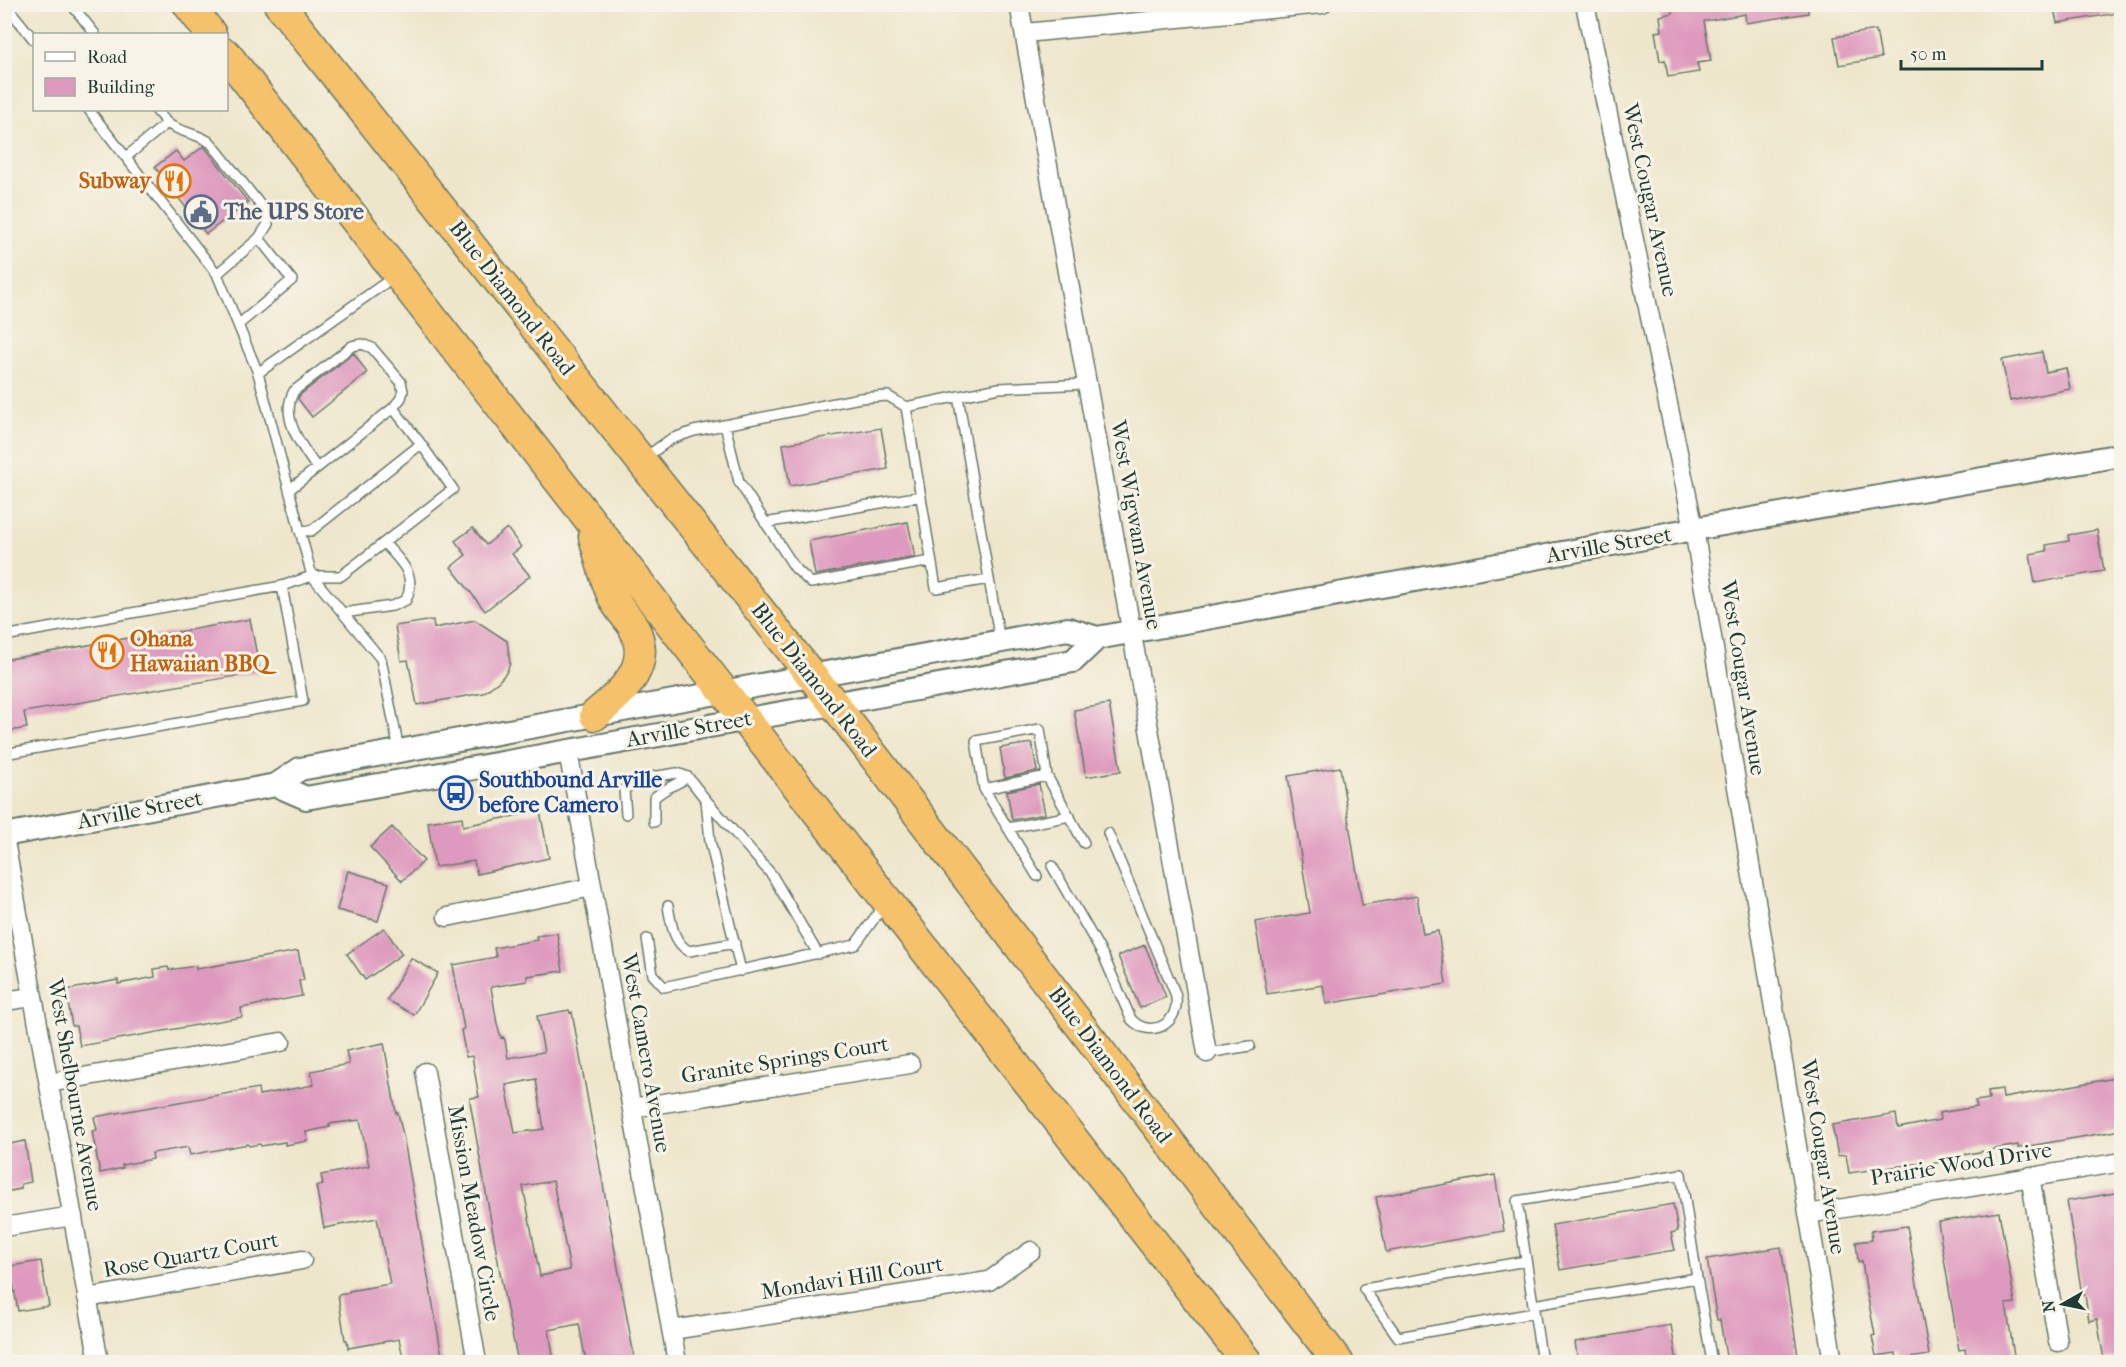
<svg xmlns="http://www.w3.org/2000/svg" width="2126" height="1367" font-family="'IM FELL French Canon',serif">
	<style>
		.building { fill: #de99be; fill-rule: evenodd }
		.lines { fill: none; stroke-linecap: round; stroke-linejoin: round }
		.service-casing { stroke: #677869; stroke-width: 12 }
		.minor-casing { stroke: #677869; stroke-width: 21 }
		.tertiary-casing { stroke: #677869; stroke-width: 26 }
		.trunk-casing { stroke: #677869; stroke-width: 33 }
		.service { stroke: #fff; stroke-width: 9 }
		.minor { stroke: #fff; stroke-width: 18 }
		.tertiary { stroke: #fff; stroke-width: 22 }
		.trunk { stroke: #f5c16b; stroke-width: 30 }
		.labels { text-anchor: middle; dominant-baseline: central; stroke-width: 6; stroke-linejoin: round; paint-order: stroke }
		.food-label { font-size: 22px; font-weight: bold; fill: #c56008; stroke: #f7f3e8; text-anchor: end }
		.street-label { font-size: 22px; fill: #1f3d34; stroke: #f7f3e8 }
		.service-label { font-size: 22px; font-weight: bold; fill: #4e5e75; stroke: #f7f3e8; text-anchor: start }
		.transit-label { font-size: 22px; font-weight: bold; fill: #164399; stroke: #f7f3e8; text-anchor: start }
	</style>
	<rect width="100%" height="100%" fill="#f7f3e8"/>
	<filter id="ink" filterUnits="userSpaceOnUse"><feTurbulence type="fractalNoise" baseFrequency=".0167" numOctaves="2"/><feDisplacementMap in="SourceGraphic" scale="12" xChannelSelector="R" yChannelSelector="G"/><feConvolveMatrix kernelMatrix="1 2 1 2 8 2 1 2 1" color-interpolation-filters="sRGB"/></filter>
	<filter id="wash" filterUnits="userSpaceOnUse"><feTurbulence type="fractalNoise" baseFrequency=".008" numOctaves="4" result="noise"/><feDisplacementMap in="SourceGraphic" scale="24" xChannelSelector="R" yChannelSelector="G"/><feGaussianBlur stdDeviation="1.35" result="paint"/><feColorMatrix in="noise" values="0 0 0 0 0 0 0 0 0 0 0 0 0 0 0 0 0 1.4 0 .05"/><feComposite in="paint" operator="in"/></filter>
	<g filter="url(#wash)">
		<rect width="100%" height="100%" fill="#eee6cb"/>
		<g id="blocks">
			<path class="building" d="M1671,4H1808V13L1746,23L1745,14L1704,21L1711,61L1697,63L1699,72L1668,77L1665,60L1660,61L1655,32L1662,31L1660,16L1673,13Z
				M2053,4H2117L2118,13L2057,23Z
				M1876,30L1881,58L1839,65L1834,37Z
				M204,146L248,202L206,234L155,167L176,151L184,161Z
				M2042,352L2046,372L2066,368L2070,389L2010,401L2002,360Z
				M354,353L367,373L312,417L298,399L300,395Z
				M881,428L888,469L790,486L783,444Z
				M908,522L915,557L815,575L809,541Z
				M473,528L486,545L507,528L521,547L512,554L530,576L485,611L451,567L466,555L455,541Z
				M2097,530L2104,571L2035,583L2030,554L2047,551L2046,545L2069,541L2068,535Z
				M250,619L260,672L24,712L27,728L4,732V660L134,637V640Z
				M433,620L434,628L475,620L507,641L510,664L506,673L498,682L483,693L417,705L408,660L401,661L395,626Z
				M1109,704L1121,771L1086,777L1074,710Z
				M1032,743L1037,771L1005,778L1000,748Z
				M1340,767L1362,905L1417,896L1423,934L1438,931L1446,984L1326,1004L1323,985L1267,994L1255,922L1310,913L1288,776Z
				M1039,784L1045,814L1012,820L1007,791Z
				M540,811L549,858L477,874L474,861L435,867L428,822L462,817L463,826Z
				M392,827L424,861L402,881L370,847Z
				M348,871L389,883L378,921L337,910Z
				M384,928L402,954L365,980L347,954Z
				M557,933L563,971L527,976V981L491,987L497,1024L501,1038L503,1037L505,1040L508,1058L544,1052L537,1016L569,1010L570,1013L572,1012L635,1362H586L579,1324L549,1330L554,1362H518L504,1295L470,1102V1098L479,1097L472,1056L466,1057L461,1030L464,1029L453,965L496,957L494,948L537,940L536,936ZM536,1079L544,1129L515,1133L506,1085ZM553,1181L570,1270L540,1276L523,1186Z
				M1145,945L1166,997L1140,1008L1118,956Z
				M298,951L304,980L299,981L302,996L241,1008L242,1017L80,1046L76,1026H72L66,990L118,980V984L155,977L154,969L168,967L169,970L196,966V969Z
				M411,958L438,973L414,1015L387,1000Z
				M384,1043L396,1113H398L404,1140L443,1362H404L399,1339L348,1348L347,1340H345L338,1295L349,1293V1291L390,1284L377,1218L324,1228L316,1186L323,1184L321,1175L369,1166L360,1120L329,1124L330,1127L306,1132L308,1141L285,1145V1142L261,1146L260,1144L249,1146L248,1144L190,1155L188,1147L152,1153L153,1159L122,1165L123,1168L100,1173L92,1131L97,1130L94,1117L258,1088L259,1095L314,1085L311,1071L349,1064L346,1051Z
				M2121,1077V1130L2018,1148V1145L1941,1159V1162L1921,1166V1163L1849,1173L1846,1155L1838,1156L1832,1125L1896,1114L1898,1128L1940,1120L1939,1113L1977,1107L1975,1101L1989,1099L1988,1091L2002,1089L2003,1098Z
				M25,1141L31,1182L21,1184V1189L4,1192V1145Z
				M1495,1175L1504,1231L1386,1252L1376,1197Z
				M2121,1192V1357L2104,1360L2097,1319L2089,1321L2085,1295H2082L2067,1201Z
				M1673,1204L1678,1231L1671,1233L1675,1250L1560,1270L1552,1225Z
				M1999,1212L2015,1303L2006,1304L2015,1362H1967L1965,1349L1959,1350L1938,1222Z
				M1907,1226L1929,1355L1897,1360L1896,1353L1876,1356L1872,1336L1875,1335L1866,1288L1862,1261L1858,1262L1856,1242L1872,1240L1871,1231Z
				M1781,1247L1799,1362H1727L1720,1320H1717L1707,1259Z
				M41,1261L49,1306L18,1311L10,1266Z
				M1671,1325L1677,1362H1578L1575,1342Z"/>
		</g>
	</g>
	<g filter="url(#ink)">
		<use href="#blocks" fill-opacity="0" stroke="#677869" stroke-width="1.5"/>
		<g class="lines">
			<defs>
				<path id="service" d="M5,4L34,40
					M71,4L95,34
					M89,110L217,274L258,373L312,576L381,659L399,750
					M167,123C180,133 198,133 211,143L266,212L268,224L259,238
					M126,157L167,123L156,110
					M217,274L259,238L292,280L238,325
					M258,373L395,276
					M906,407L936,588L989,579L958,396
					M725,425L739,482L795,568L811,583L931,561
					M643,459L671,439L694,431L860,398L888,396L906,407L999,388L1087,384
					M317,468C302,447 279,417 294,391L352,346L362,344L372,348L401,382L403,391L401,398L393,408
					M289,490L393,408L421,444
					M765,523L921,496
					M989,579L1000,641
					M343,613L392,606L406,600C418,575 400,560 384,543
					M4,636L282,586
					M4,754L303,701L282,586L312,576H341L453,489L421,444L311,531L299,530
					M984,789L976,741L1040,729L1047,776
					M626,814L624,790L639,779L677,773L688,777L706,800
					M654,822V798C664,788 676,785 688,777
					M1008,828L1070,816
					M1052,866L1104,957L1131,1019C1151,1041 1183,1022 1175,993L1108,833
					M1037,876L984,789L1047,776L1084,843
					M668,906C671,922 673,943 689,951L735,943
					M647,939L653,975L664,987L855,945L884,905
					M741,971L710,841L706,800L772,875L818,954
					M1207,1053L1250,1046
					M1526,1261L1364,1289L1398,1337L1534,1313
					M1533,1305L1697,1278L1712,1362
					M1542,1362L1517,1201L1681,1174L1697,1278"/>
				<path id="minor" d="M1019,4L1207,1053
					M1585,4L1694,529L1833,1362
					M1025,33L1322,4
					M568,751L677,1362
					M4,836L99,1362
					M447,917L592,887
					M4,1001L33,997
					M425,1072L477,1362
					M49,1083L281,1042
					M632,1108L910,1064
					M2030,1176L2058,1342
					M1808,1214L2122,1162
					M4,1227L73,1216
					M87,1298L302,1260
					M672,1330L989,1281L1031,1251"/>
				<path id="tertiary" d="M276,785L306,798L1073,661L1097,638
					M4,835L276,785L300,769L1068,629L1097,638L1694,529L2122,455"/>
				<path id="trunk" d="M188,4L211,34
					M279,4L834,704L1338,1362
					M226,54L1247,1362
					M594,537C600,556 605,582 614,599C619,609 627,617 633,626C654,666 623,691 595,715"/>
			</defs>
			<use href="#service" class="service-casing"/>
			<use href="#minor" class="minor-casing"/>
			<use href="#tertiary" class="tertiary-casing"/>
			<use href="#trunk" class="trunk-casing"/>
			<use href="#service" class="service"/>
			<use href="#minor" class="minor"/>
			<use href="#tertiary" class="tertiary"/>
			<use href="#trunk" class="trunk"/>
		</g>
	</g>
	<defs>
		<symbol id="restaurant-ring" viewBox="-11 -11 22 22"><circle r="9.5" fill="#f7f3e8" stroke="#e8710a" stroke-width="1.5"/><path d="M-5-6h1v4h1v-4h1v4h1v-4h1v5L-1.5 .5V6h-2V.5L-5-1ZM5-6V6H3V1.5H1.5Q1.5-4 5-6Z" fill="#e8710a"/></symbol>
		<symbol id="civic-ring" viewBox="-11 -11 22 22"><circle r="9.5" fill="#f7f3e8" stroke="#5c6f8a" stroke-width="1.5"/><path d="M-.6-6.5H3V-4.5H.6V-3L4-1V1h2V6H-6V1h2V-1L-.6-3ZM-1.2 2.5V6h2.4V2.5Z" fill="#5c6f8a"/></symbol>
		<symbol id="bus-ring" viewBox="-11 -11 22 22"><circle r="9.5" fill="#f7f3e8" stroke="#1a4fb4" stroke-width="1.5"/><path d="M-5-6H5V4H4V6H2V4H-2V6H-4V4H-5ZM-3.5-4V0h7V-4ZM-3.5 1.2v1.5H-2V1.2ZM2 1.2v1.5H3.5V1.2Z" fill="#1a4fb4"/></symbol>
	</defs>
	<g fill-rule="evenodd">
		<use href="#restaurant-ring" x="155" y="162" width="38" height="38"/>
		<use href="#civic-ring" x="182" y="193" width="38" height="38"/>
		<use href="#restaurant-ring" x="88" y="633" width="38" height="38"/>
		<use href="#bus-ring" x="437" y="774" width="38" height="38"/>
	</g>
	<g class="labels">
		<g class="food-label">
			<text x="151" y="181">Subway</text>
			<text x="130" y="639" text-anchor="start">Ohana<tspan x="130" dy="25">Hawaiian BBQ</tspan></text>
		</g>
		<g class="street-label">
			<text transform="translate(1650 200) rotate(78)">West Cougar Avenue</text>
			<text transform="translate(512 298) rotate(52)">Blue Diamond Road</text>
			<text transform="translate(1136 525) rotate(80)">West Wigwam Avenue</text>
			<text transform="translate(1609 545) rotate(-10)">Arville Street</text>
			<text transform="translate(1743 678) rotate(81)">West Cougar Avenue</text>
			<text transform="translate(814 680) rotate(52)">Blue Diamond Road</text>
			<text transform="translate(689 729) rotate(-10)">Arville Street</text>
			<text transform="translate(140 810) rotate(-11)">Arville Street</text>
			<text transform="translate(646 1053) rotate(80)">West Camero Avenue</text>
			<text transform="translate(785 1060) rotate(-9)">Granite Springs Court</text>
			<text transform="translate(1110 1065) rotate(53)">Blue Diamond Road</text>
			<text transform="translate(75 1095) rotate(80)">West Shelbourne Avenue</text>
			<text transform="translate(1823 1157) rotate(81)">West Cougar Avenue</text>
			<text transform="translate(1961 1164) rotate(-9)">Prairie Wood Drive</text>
			<text transform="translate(474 1213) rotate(80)">Mission Meadow Circle</text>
			<text transform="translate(191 1255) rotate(-10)">Rose Quartz Court</text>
			<text transform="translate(852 1278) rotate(-9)">Mondavi Hill Court</text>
		</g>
		<g class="service-label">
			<text x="224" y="212">The UPS Store</text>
		</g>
		<g class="transit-label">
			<text x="479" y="780">Southbound Arville<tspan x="479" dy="25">before Camero</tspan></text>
		</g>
	</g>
	<rect width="2126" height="1367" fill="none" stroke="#f7f3e8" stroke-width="24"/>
	<rect x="33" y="33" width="195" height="78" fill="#f7f3e8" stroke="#a1aaa0" stroke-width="1.5"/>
	<rect x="45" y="52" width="30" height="9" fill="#ffffff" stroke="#a1aaa0" stroke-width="1.5"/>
	<text x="87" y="63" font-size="18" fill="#1f3d34">Road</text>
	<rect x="45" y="78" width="30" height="18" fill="#de99be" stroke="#a1aaa0" stroke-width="1.5"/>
	<text x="87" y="93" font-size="18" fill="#1f3d34">Building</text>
	<g transform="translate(2063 1304) rotate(261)" stroke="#f7f3e8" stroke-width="4.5" paint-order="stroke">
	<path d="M0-4.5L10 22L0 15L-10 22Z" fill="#1f3d34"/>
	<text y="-9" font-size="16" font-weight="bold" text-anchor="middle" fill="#1f3d34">N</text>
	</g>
	<path d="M1901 60v9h141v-9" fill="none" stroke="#1f3d34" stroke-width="3"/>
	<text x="1910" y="60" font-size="18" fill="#1f3d34" stroke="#f7f3e8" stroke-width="4.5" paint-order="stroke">50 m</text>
</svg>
